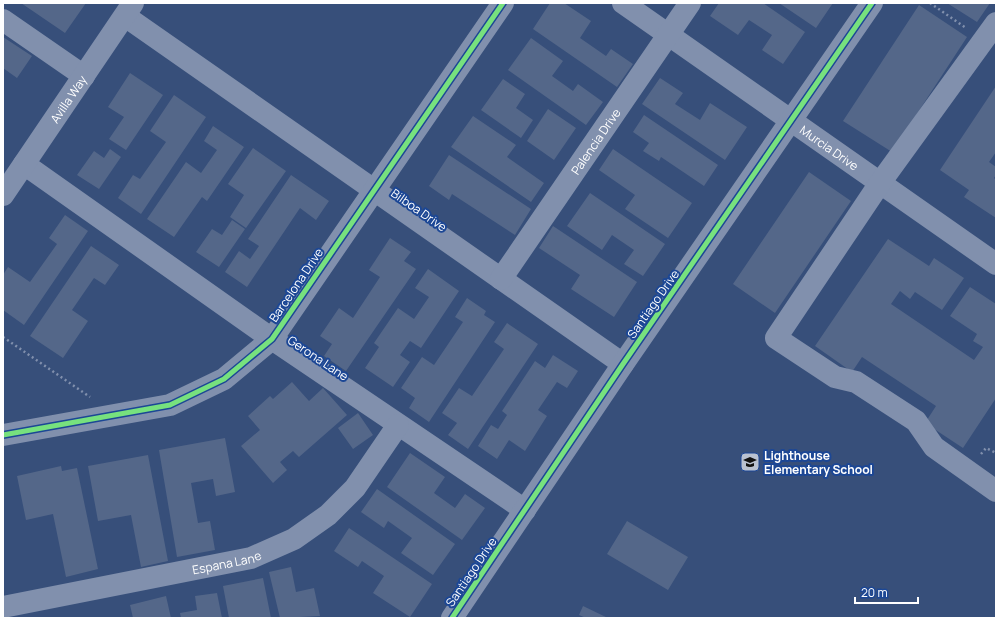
<svg xmlns="http://www.w3.org/2000/svg" width="999" height="621" font-family="Manrope,sans-serif">
	<style>
		.building { fill: #546789 }
		.lines { fill: none; stroke-linecap: round; stroke-linejoin: round }
		.path { stroke: #8190ad; stroke-width: 2.5; stroke-dasharray: 2 3; stroke-linecap: butt }
		.minor { stroke: #8190ad; stroke-width: 22 }
		.cycleway-casing { stroke: #1c4795; stroke-width: 8 }
		.cycleway { stroke: #77e17e; stroke-width: 5 }
		.labels { text-anchor: middle; dominant-baseline: central; stroke-width: 4; stroke-linejoin: round; paint-order: stroke }
		.street-label { font-size: 12px; fill: #fff; stroke: #1c4795 }
		.poi-label { font-size: 12px; font-weight: bold; fill: #fff; stroke: #1c4795; text-anchor: start }
	</style>
	<rect width="100%" height="100%" fill="#374f7a"/>
	<path class="building" d="M21,3H86L65,33Z
		M550,3H564L591,21L580,38L606,56L611,49L633,64L617,87L533,29Z
		M719,3H763L805,32L783,64L762,50L772,35L749,20L738,35L710,16Z
		M779,3H833L816,28Z
		M947,3H990L977,22Z
		M919,5L967,37L892,152L843,121Z
		M3,37L32,56L17,78L3,68Z
		M531,38L563,61L552,76L573,91L578,84L603,102L586,125L508,70Z
		M130,73L163,95L126,150L109,139L124,117L108,107Z
		M660,78L683,93L675,104L700,120L710,103L747,127L725,160L642,104Z
		M503,79L525,94L516,108L533,120L521,138L481,110Z
		M996,86V152L989,162L996,167V175L994,178L996,180V218L964,197L969,190L940,170Z
		M174,95L206,117L141,214L118,198L133,175L140,179L166,142L150,131Z
		M548,109L576,128L554,160L527,141Z
		M644,115L718,165L704,186L661,157L659,161L643,151L649,143L633,132Z
		M473,116L516,145L507,157L544,183L531,202L451,147Z
		M213,126L244,147L207,201L202,197L174,237L147,219L186,162L201,173L217,150L204,141Z
		M253,148L286,171L246,228L230,217L244,195L228,184Z
		M110,149L121,157L99,189L77,175L94,151L104,158Z
		M613,149L692,203L668,238L625,209L635,195L599,170Z
		M449,155L531,209L515,235L452,194L449,200L429,186Z
		M809,172L851,201L775,313L733,284Z
		M291,175L329,201L316,220L300,208L247,287L225,272L239,251L250,259L259,246L248,239Z
		M590,193L665,244L643,276L624,264L634,250L612,235L602,250L567,226Z
		M65,215L88,231L24,325L3,310V275L8,267L30,282L57,244L49,238Z
		M232,220L245,229L219,267L196,252L212,229L222,235Z
		M553,226L637,282L614,317L571,289L580,275L539,248Z
		M390,238L411,252L404,261L416,269L346,371L324,356L332,344L320,336L339,308L353,318L380,277L369,270Z
		M888,239L929,266L934,258L964,278L942,310L915,292L910,299L900,291L891,304L974,360L983,347L973,341L977,334L950,316L970,287L996,304V398L963,448L925,423L936,406L862,357L852,372L815,346Z
		M91,246L119,265L105,285L94,278L72,310L88,321L63,358L30,336Z
		M428,269L459,291L421,348L410,341L400,355L410,362L393,387L365,368L379,347L374,343L398,308L414,319L429,297L415,288Z
		M467,298L486,311L484,315L495,322L429,422L409,408L415,398L401,388L422,357L434,365L463,322L455,317Z
		M507,323L538,344L468,449L448,435L457,423L442,413L459,388L472,396L504,349L494,342Z
		M553,355L578,371L567,388L557,382L538,410L547,416L525,451L509,440L497,459L478,446L491,425L498,429L507,415L502,411L535,361L545,368Z
		M292,382L309,401L323,388L347,415L299,457L293,451L280,462L287,470L273,483L241,446L260,430L248,416L270,396L273,399Z
		M358,413L373,435L353,449L338,428Z
		M225,438L235,492L216,496L213,479L191,483L198,523L210,521L215,550L177,557L159,450Z
		M410,453L445,477L434,493L455,508L465,494L485,508L462,540L387,487Z
		M148,455L168,561L141,567L131,515L98,521L88,466Z
		M61,466L62,471L77,468L98,569L66,577L53,514L26,520L17,476Z
		M377,489L455,544L433,575L401,553L412,538L388,521L384,528L361,512Z
		M627,521L688,557L668,590L607,554Z
		M349,528L432,584L410,617L373,593L384,576L362,561L358,567L334,551Z
		M291,567L296,592L314,588L320,616L280,618L269,572Z
		M263,578L271,618H229L223,586Z
		M217,593L222,618H181L180,613L197,610L195,596Z
		M166,596L171,618H133L130,605Z
		M583,606L608,618H586L579,615Z"/>
	<g class="lines">
		<path class="path" d="M930,3L966,28
			M3,337L90,397
			M981,454L986,448L996,453"/>
		<g class="minor">
			<path id="s1" d="M623,3L996,264"/>
			<path d="M125,16L623,364"/>
			<path d="M3,20L84,76"/>
			<path d="M996,23L880,183L776,338L835,377L856,382L916,421L934,447L996,491"/>
			<path d="M24,164L272,339L525,510"/>
			<path id="s2" d="M3,195L133,3"/>
			<path id="s3" d="M501,279L690,3"/>
			<path d="M3,435L170,405L224,379L272,339L503,3"/>
			<path id="s4" d="M3,607L251,558L294,539L328,515L355,488L398,425"/>
			<path d="M452,618L623,364L872,3"/>
		</g>
		<defs>
			<path id="cycleway" d="M3,435L170,405L224,379L272,339L503,3
				M452,618L623,364L872,3"/>
		</defs>
		<use href="#cycleway" class="cycleway-casing"/>
		<use href="#cycleway" class="cycleway"/>
	</g>
	<defs>
		<symbol id="school-square" viewBox="-11 -11 22 22"><rect x="-9" y="-9" width="18" height="18" rx="4" fill="#b9c1d0" stroke="#1c4795"/><path d="M0-5L7-2L0 1L-7-2ZM-4 1L0 2.5L4 1V4Q0 6-4 4Z" fill="#111"/></symbol>
	</defs>
	<g fill-rule="evenodd">
		<use href="#school-square" x="739" y="451" width="22" height="22"/>
	</g>
	<g class="labels">
		<g class="street-label">
			<text stroke="none"><textPath href="#s2" startOffset="116">Avilla Way</textPath></text>
			<text stroke="none"><textPath href="#s3" startOffset="167">Palencia Drive</textPath></text>
			<text stroke="none"><textPath href="#s1" startOffset="252">Murcia Drive</textPath></text>
			<text transform="translate(419 210) rotate(35)">Bilboa Drive</text>
			<text transform="translate(296 285) rotate(-56)">Barcelona Drive</text>
			<text transform="translate(653 304) rotate(-55)">Santiago Drive</text>
			<text transform="translate(318 358) rotate(34)">Gerona Lane</text>
			<text stroke="none"><textPath href="#s4" startOffset="228">Espana Lane</textPath></text>
			<text transform="translate(471 572) rotate(-56)">Santiago Drive</text>
		</g>
		<g class="poi-label">
			<text x="764" y="455">Lighthouse<tspan x="764" dy="14">Elementary School</tspan></text>
		</g>
	</g>
	<rect width="999" height="621" fill="none" stroke="#ffffff" stroke-width="8"/>
	<path d="M855 597v6h63v-6" fill="none" stroke="#ffffff" stroke-width="2"/>
	<text x="861" y="597" font-size="12" fill="#ffffff" stroke="#1c4795" stroke-width="3" paint-order="stroke">20 m</text>
</svg>
